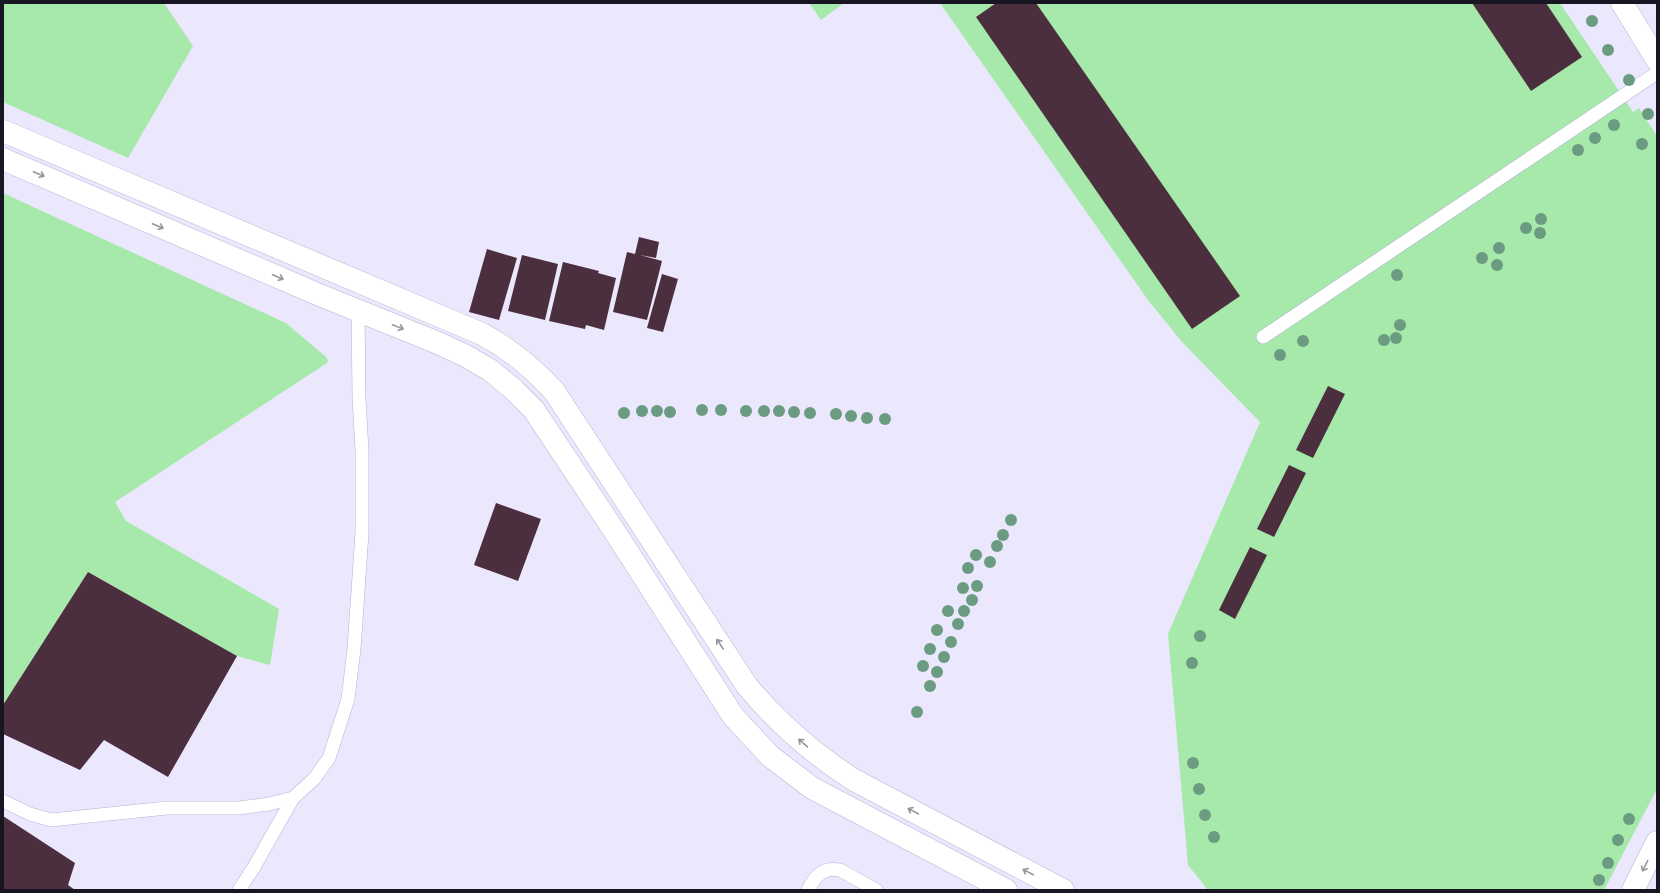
<svg xmlns="http://www.w3.org/2000/svg" width="1660" height="893" viewBox="0 0 1660 893" font-family="Mulish,sans-serif">
	<rect width="100%" height="100%" fill="#ebe8fd"/>
	<g fill="#a6e9ab">
		<path d="M3 3H164L193 46 128 158 3 102Z"/>
		<path d="M809 3H844L821 20Z"/>
		<path d="M940 3H1560L1633 112 1639 108 1657 136V789L1604 890H1208L1188 865 1168 634 1260 422 1182 342 1148 300Z"/>
		<path d="M3 193 286 323 326 357 328 361 327 363 115 502 126 521 279 609 270 665 237 656 88 572 3 705Z"/>
	</g>
	<g fill="#4b2f3e">
		<path d="M996 3H1036L1240 296 1192 329 976 17Z"/>
		<path d="M1472 3H1546L1582 57 1531 91Z"/>
		<path d="M639 237 659 242 656 258 640 255 662 261 647 320 613 312 627 252 635 254Z"/>
		<path d="M487 249 517 258 499 320 469 312Z"/>
		<path d="M522 255 558 264 545 320 508 311Z"/>
		<path d="M563 262 599 271 598 273 616 278 604 330 586 325 585 329 549 321Z"/>
		<path d="M662 274 678 279 663 332 647 328Z"/>
		<path d="M1328 386 1345 394 1313 458 1296 450Z"/>
		<path d="M1289 465 1306 473 1274 537 1257 529Z"/>
		<path d="M496 503 541 519 518 581 474 565Z"/>
		<path d="M1250 547 1267 555 1235 619 1219 610Z"/>
		<path d="M88 572 237 656 168 777 104 740 80 770 3 734V705Z"/>
		<path d="M3 816 75 863 68 885 75 890H3Z"/>
	</g>
	<g fill="none" stroke-linecap="round" stroke-linejoin="round">
		<g stroke="#b7b2d3" stroke-width="14">
			<g id="service">
				<path d="M1263 337 1657 73"/>
				<path d="M3 801 30 814 51 820 167 808H239L269 804 293 798 314 779 329 758 348 699 354 649 362 533V451L359 398 358 311"/>
				<path d="M239 890 254 867 293 798"/>
				<path d="M808 890C815 876 823 867 840 870L876 890"/>
			</g>
		</g>
		<g stroke="#b7b2d3" stroke-width="23">
			<g id="minor">
				<path d="M3 131 482 334C510 349 532 367 554 391L747 686C778 723 813 754 854 780L1063 890"/>
				<path d="M3 159 322 296 438 343 464 355 490 370 513 389 534 410 613 529 733 716 770 756 812 788 1006 890"/>
			</g>
		</g>
		<g stroke="#b7b2d3" stroke-width="23">
			<g id="tertiary">
				<path d="M1622 3 1657 60"/>
				<path d="M1633 890 1657 842"/>
			</g>
		</g>
		<use href="#service" stroke="#fff" stroke-width="13"/>
		<use href="#minor" stroke="#fff" stroke-width="22"/>
		<use href="#tertiary" stroke="#fff" stroke-width="22"/>
	</g>
	<g fill="#6b9b81">
		<circle cx="1592" cy="21" r="6"/>
		<circle cx="1608" cy="50" r="6"/>
		<circle cx="1629" cy="80" r="6"/>
		<circle cx="1648" cy="114" r="6"/>
		<circle cx="1614" cy="125" r="6"/>
		<circle cx="1595" cy="138" r="6"/>
		<circle cx="1642" cy="144" r="6"/>
		<circle cx="1578" cy="150" r="6"/>
		<circle cx="1541" cy="219" r="6"/>
		<circle cx="1526" cy="228" r="6"/>
		<circle cx="1540" cy="233" r="6"/>
		<circle cx="1499" cy="248" r="6"/>
		<circle cx="1482" cy="258" r="6"/>
		<circle cx="1497" cy="265" r="6"/>
		<circle cx="1397" cy="275" r="6"/>
		<circle cx="1400" cy="325" r="6"/>
		<circle cx="1396" cy="338" r="6"/>
		<circle cx="1384" cy="340" r="6"/>
		<circle cx="1303" cy="341" r="6"/>
		<circle cx="1280" cy="355" r="6"/>
		<circle cx="702" cy="410" r="6"/>
		<circle cx="721" cy="410" r="6"/>
		<circle cx="642" cy="411" r="6"/>
		<circle cx="657" cy="411" r="6"/>
		<circle cx="746" cy="411" r="6"/>
		<circle cx="764" cy="411" r="6"/>
		<circle cx="779" cy="411" r="6"/>
		<circle cx="670" cy="412" r="6"/>
		<circle cx="794" cy="412" r="6"/>
		<circle cx="624" cy="413" r="6"/>
		<circle cx="810" cy="413" r="6"/>
		<circle cx="836" cy="414" r="6"/>
		<circle cx="851" cy="416" r="6"/>
		<circle cx="867" cy="418" r="6"/>
		<circle cx="885" cy="419" r="6"/>
		<circle cx="1011" cy="520" r="6"/>
		<circle cx="1003" cy="535" r="6"/>
		<circle cx="997" cy="546" r="6"/>
		<circle cx="976" cy="555" r="6"/>
		<circle cx="990" cy="562" r="6"/>
		<circle cx="968" cy="568" r="6"/>
		<circle cx="977" cy="586" r="6"/>
		<circle cx="963" cy="588" r="6"/>
		<circle cx="972" cy="600" r="6"/>
		<circle cx="948" cy="611" r="6"/>
		<circle cx="964" cy="611" r="6"/>
		<circle cx="958" cy="624" r="6"/>
		<circle cx="937" cy="630" r="6"/>
		<circle cx="1200" cy="636" r="6"/>
		<circle cx="951" cy="642" r="6"/>
		<circle cx="930" cy="649" r="6"/>
		<circle cx="944" cy="657" r="6"/>
		<circle cx="1192" cy="663" r="6"/>
		<circle cx="923" cy="666" r="6"/>
		<circle cx="937" cy="672" r="6"/>
		<circle cx="930" cy="686" r="6"/>
		<circle cx="917" cy="712" r="6"/>
		<circle cx="1193" cy="763" r="6"/>
		<circle cx="1199" cy="789" r="6"/>
		<circle cx="1205" cy="815" r="6"/>
		<circle cx="1629" cy="819" r="6"/>
		<circle cx="1214" cy="837" r="6"/>
		<circle cx="1618" cy="840" r="6"/>
		<circle cx="1608" cy="863" r="6"/>
		<circle cx="1599" cy="880" r="6"/>
	</g>
	<defs><path id="oneway-shaft" d="M-6 0H5M1.5-3L5.5 0L1.5 3" fill="none" stroke-width="1.6" stroke-linecap="round" stroke-linejoin="round"/></defs>
	<g stroke="#97969c">
		<use href="#oneway-shaft" transform="translate(39 174) rotate(23)"/>
		<use href="#oneway-shaft" transform="translate(158 226) rotate(23)"/>
		<use href="#oneway-shaft" transform="translate(278 277) rotate(23)"/>
		<use href="#oneway-shaft" transform="translate(398 327) rotate(22)"/>
		<use href="#oneway-shaft" transform="translate(720 644) rotate(-123)"/>
		<use href="#oneway-shaft" transform="translate(803 743) rotate(-139)"/>
		<use href="#oneway-shaft" transform="translate(913 811) rotate(-152)"/>
		<use href="#oneway-shaft" transform="translate(1645 866) rotate(117)"/>
		<use href="#oneway-shaft" transform="translate(1028 872) rotate(-152)"/>
	</g>
	<rect width="1660" height="893" fill="none" stroke="#181622" stroke-width="8"/>
</svg>
